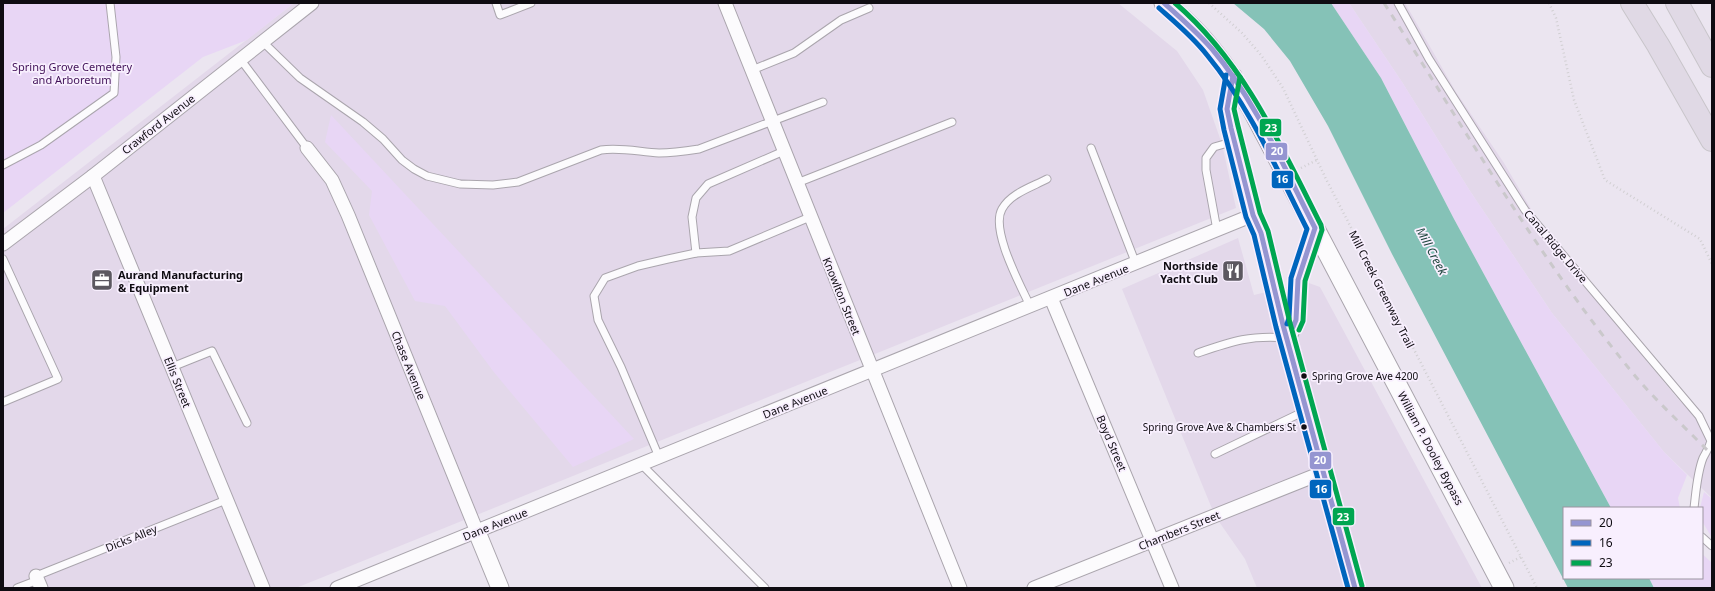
<svg xmlns="http://www.w3.org/2000/svg" width="1715" height="591" viewBox="0 0 1715 591" font-family="'Noto Sans',sans-serif">
	<rect width="100%" height="100%" fill="#ebe5f0"/>
	<g fill="#e3d8ea">
		<path d="M294 3H1118L1177 51 1203 90 1222 144 1236 208 296 588H3V229Z"/>
		<path d="M1349 3H1405L1456 92 1504 163 1555 250 1678 399 1712 431V498L1664 452 1552 313 1470 191 1402 82Z"/>
		<path d="M1238 238 1254 295 1306 282 1320 287 1482 588H1257L1245 559 1215 516 1122 289Z"/>
	</g>
	<g fill="#e8d6f5">
		<path d="M3 3H294L247 40 203 57 3 213Z"/>
		<path d="M1331 3H1349L1402 82 1470 191 1552 313 1664 452 1687 475 1678 498 1680 508H1611L1454 219 1381 78Z"/>
		<path d="M331 115 634 439 573 467 493 371 445 306 415 301 369 215 372 191 325 142Z"/>
		<path d="M1704 492 1712 499V538L1702 521V508H1700Z"/>
		<path d="M1702 554 1712 563V588H1654L1649 578H1702Z"/>
	</g>
	<path fill="#85c2b7" d="M1233 3H1331L1381 78 1454 219 1611 508H1564V578H1649L1654 588H1568L1392 254 1328 126 1290 61 1264 29Z"/>
	<g fill="none" stroke-linecap="round" stroke-linejoin="round">
		<g stroke="#aaa5ad" stroke-width="9">
			<g id="service">
				<path d="M496 3 500 15 531 3"/>
				<path d="M1398 3 1429 59 1525 210 1699 416 1711 441C1709 448 1706 452 1703 458 1697 473 1696 492 1694 508"/>
				<path d="M263 42 300 78 363 122 383 139 402 160 414 169 427 176 460 184 493 185 518 182 601 150C620 147 640 152 659 153 673 153 686 151 699 149L823 102"/>
				<path d="M241 60 307 148"/>
				<path d="M752 70 794 53 841 20 869 8"/>
				<path d="M1091 148 1136 264"/>
				<path d="M3 165 41 145 114 93 116 57 110 3"/>
				<path d="M797 183 952 122"/>
				<path d="M1217 230 1206 170V158L1214 147 1235 141"/>
				<path d="M696 253 692 217 696 198 708 184 784 151"/>
				<path d="M3 259 58 379 3 402"/>
				<path d="M1030 306C1021 286 990 230 1002 209 1011 193 1032 187 1047 179"/>
				<path d="M1198 353C1233 341 1250 335 1287 338"/>
				<path d="M172 367 212 351 247 423"/>
				<path d="M1215 454 1307 410"/>
				<path d="M659 457 621 367 598 320 594 296 605 278 638 266 668 259 696 253 729 251 810 217"/>
				<path d="M642 465 765 588"/>
				<path d="M1702 537 1712 546"/>
				<path d="M36 576 226 500"/>
				<path d="M17 588 38 580"/>
			</g>
		</g>
		<g stroke="#aaa5ad" stroke-width="15">
			<g id="minor">
				<path d="M725 3 960 588"/>
				<path d="M307 148 332 180 348 215 477 532"/>
				<path d="M93 176 263 588"/>
				<path d="M3 244 93 176 312 3"/>
				<path d="M1051 298 1172 588"/>
				<path d="M36 576 41 588"/>
				<path d="M337 588 1253 215"/>
				<path d="M1034 588 1324 472"/>
			</g>
		</g>
		<g stroke="#aaa5ad" stroke-width="19">
			<g id="tertiary">
				<path d="M1233 76 1227 109 1231 128 1253 215 1261 233 1283 325 1355 588"/>
				<path d="M1287 338 1296 320 1298 280 1315 228"/>
				<path d="M477 532 500 588"/>
			</g>
		</g>
		<g stroke="#aaa5ad" stroke-width="21">
			<path id="secondary" d="M1164 3C1202 32 1228 68 1252 109L1504 588"/>
		</g>
		<g stroke="#c8c5ca" stroke-width="24">
			<g id="motorway">
				<path d="M1632 3 1658 45 1712 140"/>
				<path d="M1677 3 1712 66"/>
			</g>
		</g>
		<g stroke="#d1cfd2" stroke-width="2.5" stroke-dasharray="1 3" stroke-linecap="butt">
			<path d="M1209 3 1242 33 1261 55 1283 88 1326 179 1537 588"/>
			<path d="M1549 3 1556 18 1574 100 1605 180 1700 239 1712 264"/>
			<path d="M1301 168 1317 160"/>
			<path d="M1509 563 1521 557"/>
		</g>
		<use href="#service" stroke="#fcfbfd" stroke-width="7"/>
		<use href="#minor" stroke="#fcfbfd" stroke-width="13"/>
		<use href="#tertiary" stroke="#fcfbfd" stroke-width="17"/>
		<use href="#secondary" stroke="#fcfbfd" stroke-width="19"/>
		<use href="#motorway" stroke="#e0d9e5" stroke-width="22"/>
		<path stroke="#cac8cb" stroke-width="3" stroke-dasharray="7 7" stroke-linecap="butt" d="M1384 3C1465 129 1540 261 1636 377 1659 404 1687 429 1712 455"/>
		<g stroke="#f8effe" stroke-width="8">
			<g id="bus-1">
				<path d="M1164 3C1181 18 1197 32 1212 49 1256 101 1284 168 1315 228L1298 280 1296 320 1293 327"/>
				<path d="M1233 76 1227 109 1231 128 1253 215 1261 233 1283 325 1355 588"/>
			</g>
		</g>
		<g stroke="#f8effe" stroke-width="8">
			<g id="bus-2">
				<path d="M1159 8C1176 23 1193 37 1207 55 1250 107 1277 170 1307 229L1291 278 1289 318 1287 324"/>
				<path d="M1226 75 1220 109 1224 130 1246 217 1254 235 1276 327 1348 588"/>
			</g>
		</g>
		<g stroke="#f8effe" stroke-width="8">
			<g id="bus-3">
				<path d="M1175 3C1244 62 1281 146 1321 225L1322 230 1305 281 1303 321 1299 330"/>
				<path d="M1240 77 1234 109 1238 126 1260 213 1268 231 1290 323 1362 586"/>
			</g>
		</g>
		<use href="#bus-1" stroke="#9595d1" stroke-width="5"/>
		<use href="#bus-2" stroke="#0065bd" stroke-width="5"/>
		<use href="#bus-3" stroke="#00a651" stroke-width="5"/>
	</g>
	<defs>
		<g id="restaurant-square" transform="scale(1.15)"><rect x="-9" y="-9" width="18" height="18" rx="4" fill="#5c5860" stroke="#f8effe"/><path d="M-5-6h1v4h1v-4h1v4h1v-4h1v5L-1.5 .5V6h-2V.5L-5-1ZM5-6V6H3V1.5H1.5Q1.5-4 5-6Z" fill="#fff"/></g>
		<g id="office-square" transform="scale(1.15)"><rect x="-9" y="-9" width="18" height="18" rx="4" fill="#5c5860" stroke="#f8effe"/><path d="M-6-3h4V-5.5h4V-3h4V5H-6ZM-1-4.5V-3h2v-1.5ZM-6 0V1H6V0Z" fill="#fff"/></g>
	</defs>
	<g fill-rule="evenodd">
		<use href="#restaurant-square" x="1233" y="271"/>
		<use href="#office-square" x="102" y="280"/>
	</g>
	<g fill="#0f0c12" stroke="#f8effe" stroke-width="1.5">
		<circle cx="1304" cy="376" r="3.5"/>
		<circle cx="1304" cy="427" r="3.5"/>
	</g>
	<g text-anchor="middle" dominant-baseline="central" stroke-width="3.5" stroke-linejoin="round" paint-order="stroke">
		<g font-size="10" fill="#0f0c12" stroke="#f8effe" text-anchor="start">
			<text x="1312" y="376">Spring Grove Ave 4200</text>
			<text x="1296" y="427" text-anchor="end">Spring Grove Ave &amp; Chambers St</text>
		</g>
		<g font-size="11" fill="#411158" stroke="#f8effe">
			<text x="72" y="66">Spring Grove Cemetery<tspan x="72" dy="13">and Arboretum</tspan></text>
		</g>
		<g font-size="11" fill="#0f0c12" stroke="#f8effe">
			<text transform="translate(158 124) rotate(-38)">Crawford Avenue</text>
			<text transform="translate(1556 246) rotate(50)">Canal Ridge Drive</text>
			<text transform="translate(1096 280) rotate(-22)">Dane Avenue</text>
			<text transform="translate(1382 289) rotate(63)">Mill Creek Greenway Trail</text>
			<text transform="translate(842 296) rotate(68)">Knowlton Street</text>
			<text transform="translate(409 365) rotate(68)">Chase Avenue</text>
			<text transform="translate(178 382) rotate(68)">Ellis Street</text>
			<text transform="translate(795 402) rotate(-22)">Dane Avenue</text>
			<text transform="translate(1112 443) rotate(67)">Boyd Street</text>
			<text transform="translate(1431 448) rotate(62)">William P. Dooley Bypass</text>
			<text transform="translate(495 524) rotate(-22)">Dane Avenue</text>
			<text transform="translate(1179 530) rotate(-22)">Chambers Street</text>
			<text transform="translate(131 538) rotate(-22)">Dicks Alley</text>
		</g>
		<g font-size="11" font-weight="bold" fill="#0f0c12" stroke="#f8effe" text-anchor="end">
			<text x="1218" y="265">Northside<tspan x="1218" dy="13">Yacht Club</tspan></text>
			<text x="118" y="274" text-anchor="start">Aurand Manufacturing<tspan x="118" dy="13">&amp; Equipment</tspan></text>
		</g>
		<g font-size="12" font-style="italic" fill="#1e463d" stroke="#f8effe">
			<text transform="translate(1432 251) rotate(62)">Mill Creek</text>
		</g>
	</g>
	<g stroke="#f8effe" stroke-width="1.5">
		<rect x="1259" y="118" width="23" height="19" rx="4" fill="#00a651"/>
		<rect x="1265" y="142" width="23" height="19" rx="4" fill="#9595d1"/>
		<rect x="1271" y="170" width="23" height="19" rx="4" fill="#0065bd"/>
		<rect x="1309" y="451" width="23" height="19" rx="4" fill="#9595d1"/>
		<rect x="1309" y="479" width="23" height="20" rx="4" fill="#0065bd"/>
		<rect x="1332" y="507" width="23" height="19" rx="4" fill="#00a651"/>
	</g>
	<g font-size="11" text-anchor="middle" font-weight="bold" fill="#fff">
		<text x="1271" y="132">23</text>
		<text x="1277" y="155">20</text>
		<text x="1282" y="183">16</text>
		<text x="1320" y="464">20</text>
		<text x="1321" y="493">16</text>
		<text x="1343" y="521">23</text>
	</g>
	<rect width="1715" height="591" fill="none" stroke="#0f0c12" stroke-width="8"/>
	<rect x="1563" y="507" width="140" height="72" fill="#f8effe" stroke="#9b94a0"/>
	<rect x="1571" y="520" width="20" height="6" fill="#9595d1" stroke="#9b94a0"/>
	<text x="1599" y="527" font-size="12" fill="#0f0c12">20</text>
	<rect x="1571" y="540" width="20" height="6" fill="#0065bd" stroke="#9b94a0"/>
	<text x="1599" y="547" font-size="12" fill="#0f0c12">16</text>
	<rect x="1571" y="560" width="20" height="6" fill="#00a651" stroke="#9b94a0"/>
	<text x="1599" y="567" font-size="12" fill="#0f0c12">23</text>
</svg>
